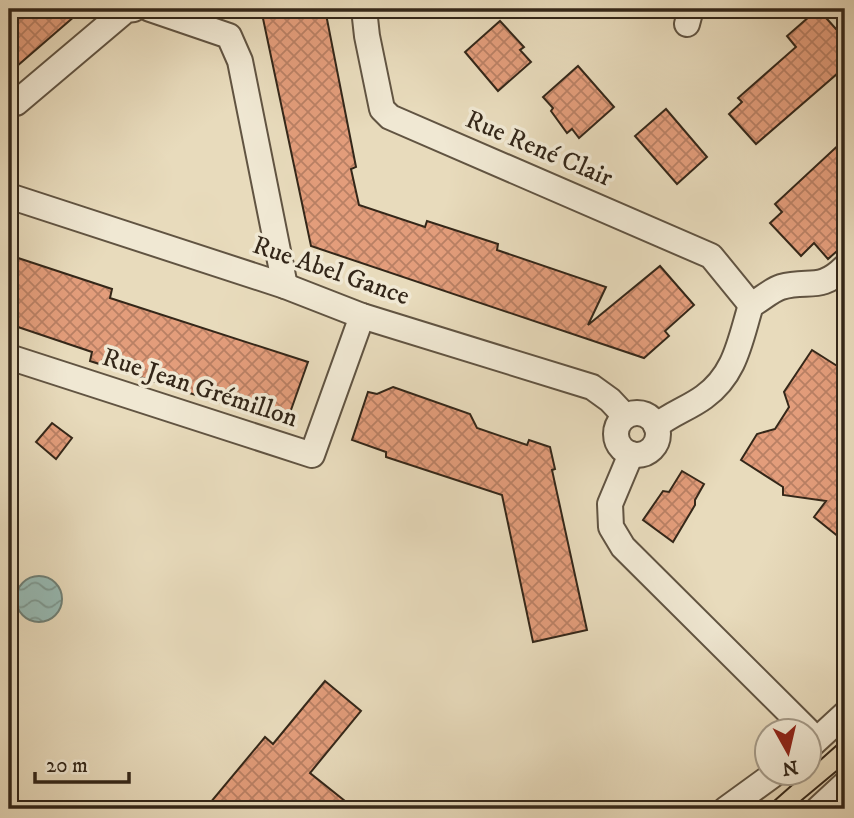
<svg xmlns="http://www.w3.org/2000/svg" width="854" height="818" viewBox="0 0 854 818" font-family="'IM FELL DW Pica',serif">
	<defs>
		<pattern id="water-waves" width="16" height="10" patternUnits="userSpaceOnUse" patternTransform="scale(1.75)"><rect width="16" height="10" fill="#97bbb5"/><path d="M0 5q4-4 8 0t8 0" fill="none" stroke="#7c9892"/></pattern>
		<pattern id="building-cross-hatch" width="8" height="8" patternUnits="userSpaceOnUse" patternTransform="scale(1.75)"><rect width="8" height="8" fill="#e39d7b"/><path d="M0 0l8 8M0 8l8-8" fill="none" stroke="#b98064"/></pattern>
	</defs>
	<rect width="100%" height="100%" fill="#e8dbbc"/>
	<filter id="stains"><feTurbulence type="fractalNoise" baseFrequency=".00286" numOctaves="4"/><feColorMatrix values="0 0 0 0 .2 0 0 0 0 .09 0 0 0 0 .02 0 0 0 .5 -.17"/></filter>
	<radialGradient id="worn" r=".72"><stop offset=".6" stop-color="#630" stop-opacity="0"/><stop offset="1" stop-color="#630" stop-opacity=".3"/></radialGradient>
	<circle fill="url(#water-waves)" stroke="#6f8077" stroke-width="2" cx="39" cy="599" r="23"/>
	<g fill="url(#building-cross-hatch)" stroke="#342719" stroke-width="2">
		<path d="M9 9H83L9 73Z"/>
		<path d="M261 9H325L356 167 351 169 359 205 425 227 427 221 498 244 497 250 606 287 588 325 660 266 694 305 665 331 669 336 644 358 311 246Z"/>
		<path d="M818 9 845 39V67L756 144 729 114 742 102 738 98 796 47 787 36Z"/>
		<path d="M500 21 524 47 520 50 531 62 498 91 465 52Z"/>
		<path d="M578 66 614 107 579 138 572 129 567 133 551 111 553 108 543 97Z"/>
		<path d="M666 109 707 157 677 184 635 136Z"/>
		<path d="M845 139V244L828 259 814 243 801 256 770 223 782 212 775 204Z"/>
		<path d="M9 255 112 289 110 298 308 362 286 424 90 361 92 352 9 324Z"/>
		<path d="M812 350 845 371V542L814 517 826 501 783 495V487L741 460 757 434 775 429 789 407 784 392Z"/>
		<path d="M393 387 470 414 477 428 527 445 529 440 550 447 555 469 552 470 587 630 533 642 502 495 386 457V452L352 440 368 392 377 394Z"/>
		<path d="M52 423 72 438 56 459 36 442Z"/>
		<path d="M682 471 704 484 695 500V505L673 542 643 520 663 491 669 492Z"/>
		<path d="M325 681 361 711 310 773 355 809H205L265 737 273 744Z"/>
	</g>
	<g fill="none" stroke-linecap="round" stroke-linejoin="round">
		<g stroke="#615442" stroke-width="28">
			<g id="street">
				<path d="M150 9 229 36 240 61 285 286"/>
				<path d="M364 9 367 36 382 109 390 117 711 256 751 305"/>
				<path d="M687 24 691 9"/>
				<path d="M9 103H16L126 10 134 9"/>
				<path d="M9 196 285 286 362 316 592 387 610 400 625 416"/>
				<path d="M9 357 312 455 362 316"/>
				<circle cx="637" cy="434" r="21"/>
				<path d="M656 426C671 414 689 408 704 397 736 374 740 340 751 305 761 300 771 290 781 287 809 279 820 292 845 267"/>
				<path d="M631 454 610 504 611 527 623 547 807 730"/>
				<path d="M808 748 845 714"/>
				<path d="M726 809 777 772"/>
				<path d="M818 809 845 784"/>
			</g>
		</g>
		<use href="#street" stroke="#f0e8d3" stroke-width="24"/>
		<g stroke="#342719" stroke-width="2">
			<path d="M808 771 845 738"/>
			<path d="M765 809 807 772"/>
			<path d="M791 809 845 764"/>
		</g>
	</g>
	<g text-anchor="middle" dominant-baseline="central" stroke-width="7" stroke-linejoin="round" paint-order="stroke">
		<g font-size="26" fill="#342719" stroke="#f0e8d3">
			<text transform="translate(539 149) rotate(23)">Rue René Clair</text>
			<text transform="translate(331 271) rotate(19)">Rue Abel Gance</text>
			<text transform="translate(200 388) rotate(18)">Rue Jean Grémillon</text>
		</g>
	</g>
	<rect width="854" height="818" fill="none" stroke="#e8dbbc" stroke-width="35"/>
	<rect x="10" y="10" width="833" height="797" fill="none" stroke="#342719" stroke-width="3.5"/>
	<rect x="18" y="18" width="819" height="783" fill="none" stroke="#342719" stroke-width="2"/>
	<g transform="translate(788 752) rotate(172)"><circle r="33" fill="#f0e8d3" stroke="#a59b89" stroke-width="2"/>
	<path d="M0-5L12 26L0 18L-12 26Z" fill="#8f2418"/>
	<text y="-10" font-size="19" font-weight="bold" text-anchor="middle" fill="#342719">N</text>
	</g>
	<path d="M35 772v10h94v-10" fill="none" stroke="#342719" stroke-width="3.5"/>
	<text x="46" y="772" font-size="21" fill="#342719" stroke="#f0e8d3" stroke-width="5" paint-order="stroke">20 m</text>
	<rect width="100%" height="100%" filter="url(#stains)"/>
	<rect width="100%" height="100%" fill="url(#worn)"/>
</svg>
